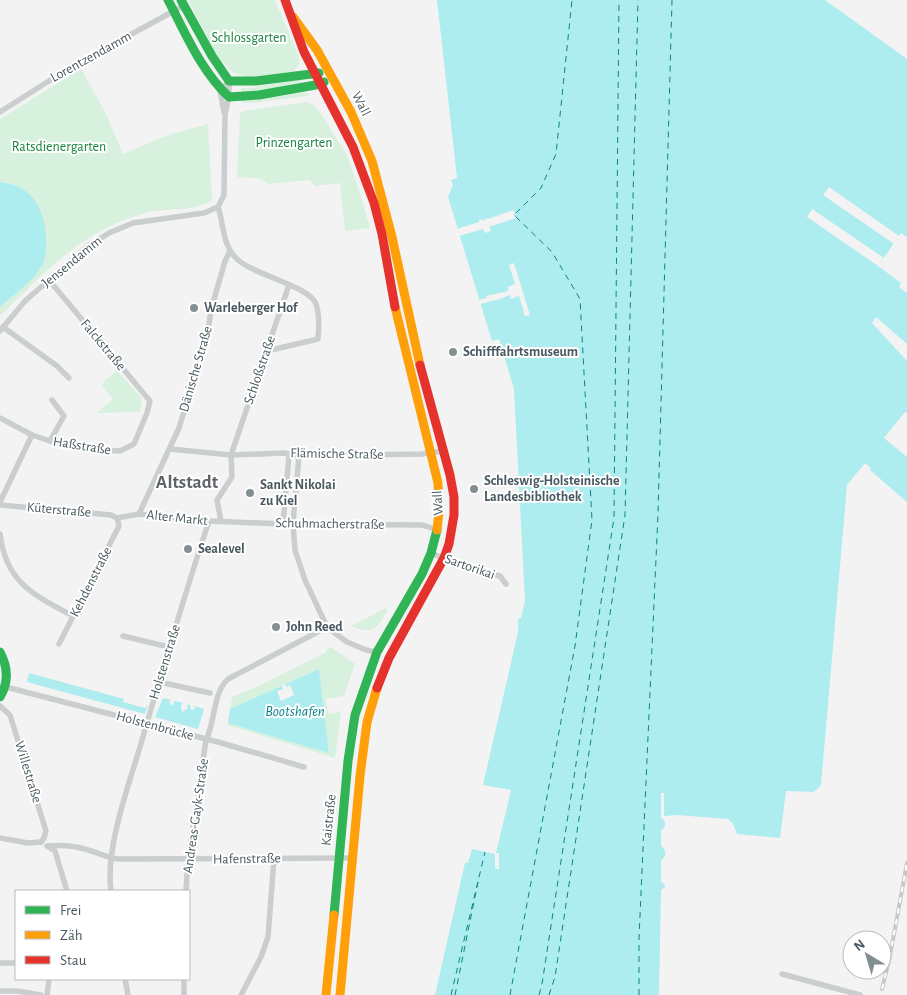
<svg xmlns="http://www.w3.org/2000/svg" width="907" height="995" viewBox="0 0 907 995" font-family="'Alegreya Sans',sans-serif">
	<rect width="100%" height="100%" fill="#f3f3f3"/>
	<g fill="#d8f1de">
		<path d="M188 0H275L299 57V65L294 71 256 77H246L232 72 218 57Z"/>
		<path d="M81 69 105 112 123 154 171 134 208 124 212 200C194 212 169 208 149 212 142 214 136 216 130 218 78 235 38 279 0 316V307L41 268 28 193 10 183 0 182V119Z"/>
		<path d="M300 77 303 82 251 93 241 92V88C262 89 280 80 300 77Z"/>
		<path d="M300 93H309L308 96 253 103H242V100H257Z"/>
		<path d="M307 102 314 105 318 109 347 155 360 193 370 228 345 231 340 183 315 186 309 180 268 184 258 178 237 177 240 114 243 111Z"/>
		<path d="M117 371 140 396 142 401 140 412 97 413 113 399 102 385 104 383 103 382Z"/>
		<path d="M386 608 387 611C376 630 374 635 351 626Z"/>
		<path d="M331 647 355 664 344 696 326 699 328 714 341 712 335 758 227 725 228 723 329 752 319 669 230 709 232 697 254 688 327 652 326 650Z"/>
	</g>
	<g fill="#adecef">
		<path d="M437 0H825L907 59V237L901 233 878 266 901 283 899 287 907 293V344L876 317 872 323 907 361V413L905 412 884 438 907 457V502L870 470 871 468 865 463 847 485 821 785 814 792 786 791 780 838 737 834 733 824 728 819 677 815 664 816V793H661V817L665 822V826L661 831V845L665 851V856L661 861V882L665 885V887L661 890 659 995H435L465 863H468L472 849 495 854V869H499V853H496L511 790 483 785 518 632V619L521 618 525 601 514 389 499 339 492 341 448 197 453 185 451 180 457 178Z"/>
		<path d="M0 182C32 185 44 208 46 237 46 248 47 258 41 267 34 280 11 297 0 307Z"/>
		<path d="M319 669 329 753 228 723 230 709Z"/>
		<path d="M29 673 124 699 123 702 145 708 148 705 145 714 27 682Z"/>
		<path d="M163 698 171 700 169 702 172 706 175 701 183 703 181 706 182 712 188 708 187 704 190 705 191 710 195 709 194 706 204 709 198 729 155 717Z"/>
	</g>
	<g fill="#f3f3f3">
		<path d="M829 187 899 236 894 244 823 195Z"/>
		<path d="M812 209 884 258 878 266 807 217Z"/>
		<path d="M513 210 515 213 513 214 516 218 489 227 491 231 485 233 483 229 459 236 457 229 479 222V220L482 219 483 221 487 218 488 219Z"/>
		<path d="M514 263 530 315 525 316 519 296 511 299 510 295 500 299 480 304 479 300 487 298 486 296 508 291V287L515 284 509 265Z"/>
		<path d="M285 684 286 687 290 685 294 695 281 701 277 691 283 689 282 686Z"/>
	</g>
	<g fill="none" stroke-linecap="round" stroke-linejoin="round">
		<g stroke="#0d8388" stroke-width="1" stroke-dasharray="6 5" stroke-linecap="butt">
			<path d="M451 995 485 852"/>
			<path d="M455 995 478 882"/>
			<path d="M510 995 575 646 592 520 580 299 552 252 514 215 541 188 556 154 572 0"/>
			<path d="M539 995 542 984 614 518 619 0"/>
			<path d="M549 995 555 977 625 515 638 0"/>
			<path d="M639 995V938L658 514 672 0"/>
		</g>
		<g stroke="#cacece" stroke-width="5.5">
			<path d="M0 112 71 67 183 6"/>
			<path d="M224 112 220 91 229 81"/>
			<path d="M218 207C224 224 222 244 236 258 250 274 310 286 316 304 319 313 319 329 318 339L267 351"/>
			<path d="M289 285 231 455 284 453 299 456 422 454 443 451"/>
			<path d="M3 327 57 366 69 378"/>
			<path d="M0 331 25 301 88 246 109 233 133 223 204 213 218 207 224 195 225 114 229 97V81"/>
			<path d="M0 418 32 435 50 441 84 449 120 451 134 444 147 413 150 401 49 280"/>
			<path d="M50 441 64 416 52 400"/>
			<path d="M170 449 231 455 232 477 217 500 221 521"/>
			<path d="M299 456 293 523 295 550 305 580 327 627 347 642 366 650 377 652"/>
			<path d="M0 502 32 435"/>
			<path d="M0 505 111 515 117 518"/>
			<path d="M139 514 179 428 208 331 211 310 225 261 230 251"/>
			<path d="M117 518 139 514 209 521 283 524 422 525 438 530"/>
			<path d="M283 524 289 455"/>
			<path d="M0 534C6 583 34 595 73 616"/>
			<path d="M431 553 467 568 500 576 506 584"/>
			<path d="M123 636 169 647"/>
			<path d="M59 644 119 526 117 518"/>
			<path d="M159 682 210 693"/>
			<path d="M6 687 218 742 304 767"/>
			<path d="M0 706 10 715 46 831 44 838 41 842"/>
			<path d="M0 838 28 843 41 842"/>
			<path d="M47 846 55 851 67 891"/>
			<path d="M48 846C60 845 76 846 88 850 99 853 108 858 119 859L353 858"/>
			<path d="M111 891C105 850 128 787 140 747 162 671 184 596 209 521"/>
			<path d="M186 891 188 860 206 740C215 723 213 692 228 679L327 627"/>
			<path d="M0 963H16"/>
			<path d="M782 974 860 995"/>
			<path d="M125 979 128 995"/>
			<path d="M184 979V995"/>
			<path d="M0 991H17L41 995"/>
			<path d="M47 995 49 979"/>
			<path d="M241 995 261 957 268 937 274 859"/>
		</g>
		<g stroke="#30b455" stroke-width="9">
			<path d="M168 0C186 34 201 71 229 97L259 95 321 84 324 82"/>
			<path d="M181 0 212 56 229 81H256L319 73"/>
			<path d="M0 652C8 667 9 682 0 697"/>
			<path d="M334 915 348 761 355 715 377 652 422 574 431 553 437 530"/>
		</g>
		<g stroke="#ff9f0a" stroke-width="9">
			<path d="M293 17 317 50 351 112 372 161 392 237 420 365"/>
			<path d="M395 307 438 483 439 511 437 530"/>
			<path d="M326 995 334 915"/>
			<path d="M340 995 360 776 367 722 377 688"/>
		</g>
		<g stroke="#e5322d" stroke-width="9">
			<path d="M285 0 304 52 353 147 374 203 382 234 395 307"/>
			<path d="M377 688 389 658 444 558 449 544 454 515V497L450 475 420 365"/>
		</g>
		<g stroke="#c6c8c9" stroke-width="4">
			<path id="rail" d="M882 989 890 956 907 863"/>
		</g>
		<use href="#rail" stroke="#fff" stroke-width="2" stroke-dasharray="5.5" stroke-linecap="butt"/>
	</g>
	<g fill="#848f93" stroke="#fff" stroke-width="2">
		<circle cx="194" cy="308" r="5"/>
		<circle cx="453" cy="352" r="5"/>
		<circle cx="474" cy="489" r="5"/>
		<circle cx="250" cy="493" r="5"/>
		<circle cx="188" cy="549" r="5"/>
		<circle cx="276" cy="627" r="5"/>
	</g>
	<g text-anchor="middle" dominant-baseline="central" stroke-width="4" stroke-linejoin="round" paint-order="stroke">
		<g font-size="14" fill="#17833c" stroke="#fff">
			<text x="249" y="38">Schlossgarten</text>
			<text x="294" y="143">Prinzengarten</text>
			<text x="59" y="147">Ratsdienergarten</text>
		</g>
		<g font-size="14" fill="#495960" stroke="#fff">
			<text transform="translate(91 57) rotate(-29)">Lorentzendamm</text>
			<text transform="translate(361 104) rotate(63)">Wall</text>
			<text transform="translate(72 262) rotate(-39)">Jensendamm</text>
			<text transform="translate(103 345) rotate(50)">Falckstraße</text>
			<text transform="translate(196 369) rotate(-74)">Dänische Straße</text>
			<text transform="translate(260 370) rotate(-71)">Schloßstraße</text>
			<text transform="translate(82 446) rotate(9)">Haßstraße</text>
			<text transform="translate(337 454) rotate(1)">Flämische Straße</text>
			<text transform="translate(438 503) rotate(-93)">Wall</text>
			<text transform="translate(59 510) rotate(5)">Küterstraße</text>
			<text transform="translate(177 518) rotate(6)">Alter Markt</text>
			<text transform="translate(330 524) rotate(1)">Schuhmacherstraße</text>
			<text transform="translate(470 567) rotate(19)">Sartorikai</text>
			<text transform="translate(91 582) rotate(-63)">Kehdenstraße</text>
			<text transform="translate(165 662) rotate(-73)">Holstenstraße</text>
			<text transform="translate(155 726) rotate(15)">Holstenbrücke</text>
			<text transform="translate(28 772) rotate(73)">Willestraße</text>
			<text transform="translate(196 816) rotate(-82)">Andreas-Gayk-Straße</text>
			<text transform="translate(329 820) rotate(-84)">Kaistraße</text>
			<text transform="translate(247 859) rotate(-1)">Hafenstraße</text>
		</g>
		<g font-size="14" font-weight="bold" fill="#495960" stroke="#fff" text-anchor="start">
			<text x="204" y="308">Warleberger Hof</text>
			<text x="463" y="352">Schifffahrtsmuseum</text>
			<text x="484" y="481">Schleswig-Holsteinische<tspan x="484" dy="16">Landesbibliothek</tspan></text>
			<text x="260" y="485">Sankt Nikolai<tspan x="260" dy="16">zu Kiel</tspan></text>
			<text x="198" y="549">Sealevel</text>
			<text x="286" y="627">John Reed</text>
		</g>
		<g font-size="15" font-style="italic" fill="#0d8388" stroke="#fff">
			<text x="295" y="711">Bootshafen</text>
		</g>
		<g font-size="19" font-weight="bold" fill="#5e6367" stroke="#fff">
			<text x="187" y="482">Altstadt</text>
		</g>
	</g>
	<rect x="15" y="890" width="175" height="90" fill="#ffffff" stroke="#b6bdbf"/>
	<rect x="25" y="906" width="25" height="8" fill="#30b455" stroke="#b6bdbf"/>
	<text x="60" y="915" font-size="15" fill="#495960">Frei</text>
	<rect x="25" y="931" width="25" height="8" fill="#ff9f0a" stroke="#b6bdbf"/>
	<text x="60" y="940" font-size="15" fill="#495960">Zäh</text>
	<rect x="25" y="956" width="25" height="8" fill="#e5322d" stroke="#b6bdbf"/>
	<text x="60" y="965" font-size="15" fill="#495960">Stau</text>
	<g transform="translate(867 955) rotate(322)"><circle r="24" fill="#ffffff" stroke="#b6bdbf"/>
	<path d="M0-4L9 19L0 12L-9 19Z" fill="#848f93"/>
	<text y="-8" font-size="14" font-weight="bold" text-anchor="middle" fill="#495960">N</text>
	</g>
</svg>
